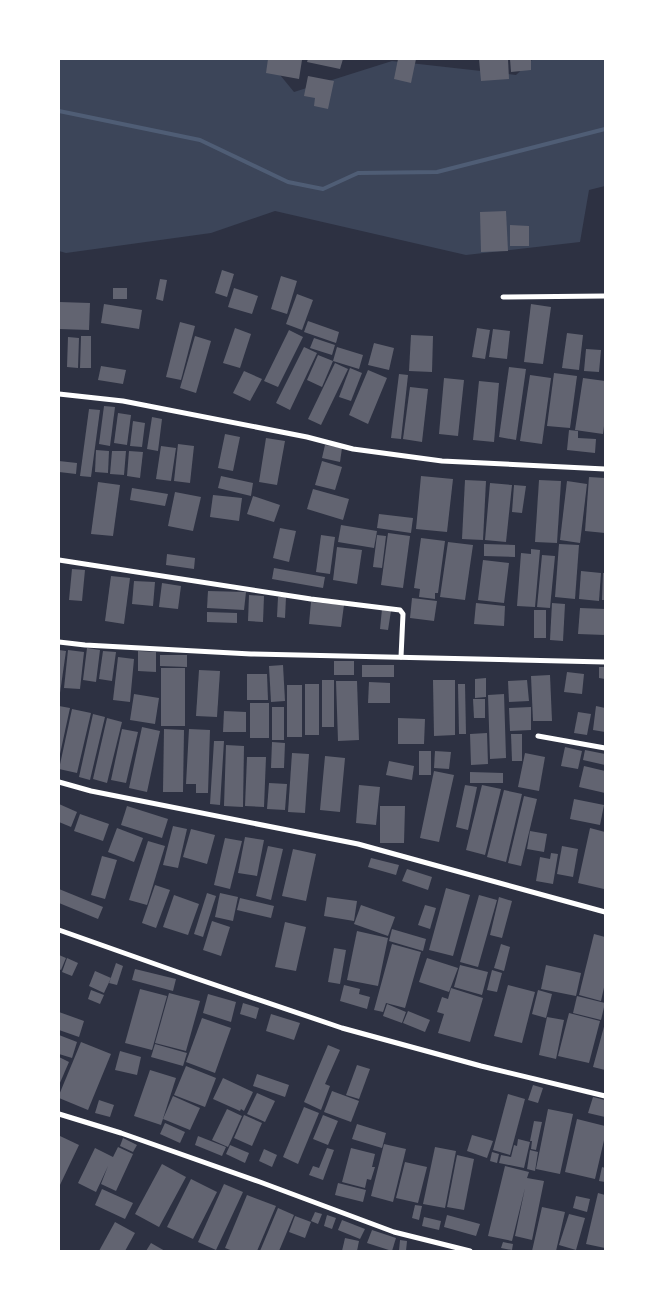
<svg xmlns="http://www.w3.org/2000/svg" width="664" height="1310" viewBox="0 0 664 1310" font-family="'DejaVu Sans',sans-serif">
	<rect width="100%" height="100%" fill="#2d3142"/>
	<path fill="#3c4559" d="M59 59H267L294 92 392 61 516 75 533 59H605V186L589 190 580 242 466 255 275 211 211 233 66 253 59 251Z"/>
	<g fill="none" stroke-linecap="round" stroke-linejoin="round">
		<path stroke="#4f5d75" stroke-width="4" d="M59 111 200 140 288 182 323 189 358 173 437 172 605 129"/>
	</g>
	<g fill="#626471">
		<path d="M268 59H295L302 60 299 79 266 73Z"/>
		<path d="M308 59H343L340 69 307 62Z"/>
		<path d="M398 59H416L411 83 394 79Z"/>
		<path d="M479 59H508L509 79 481 81Z"/>
		<path d="M510 59H531V70L511 72Z"/>
		<path d="M308 76 334 81 328 109 314 106 315 98 304 96Z"/>
		<path d="M506 211 508 251 481 252 480 212Z"/>
		<path d="M510 225 529 226V246H510Z"/>
		<path d="M222 270 234 274 227 297 215 293Z"/>
		<path d="M281 276 297 281 287 314 271 309Z"/>
		<path d="M160 279 167 280 163 301 156 299Z"/>
		<rect x="113" y="288" width="14" height="11"/>
		<path d="M234 288 258 296 252 314 228 307Z"/>
		<path d="M297 294 313 300 302 330 286 324Z"/>
		<path d="M59 302 90 303 89 330 59 329Z"/>
		<path d="M104 304 142 310 139 329 101 323Z"/>
		<path d="M531 304 551 307 543 364 524 362Z"/>
		<path d="M308 321 339 332 336 343 304 332Z"/>
		<path d="M180 322 195 326 181 380 166 377Z"/>
		<path d="M235 328 251 334 240 368 223 363Z"/>
		<path d="M477 328 490 330 485 359 472 357Z"/>
		<path d="M493 329 510 331 507 359 489 357Z"/>
		<path d="M289 330 303 337 278 387 264 381Z"/>
		<path d="M567 333 583 335 579 370 562 368Z"/>
		<path d="M411 335 433 336 432 372 409 371Z"/>
		<path d="M81 336H91V368H80Z"/>
		<path d="M195 336 211 341 196 393 180 388Z"/>
		<path d="M68 337 79 338 78 368 67 367Z"/>
		<path d="M314 338 335 345 332 355 310 348Z"/>
		<path d="M374 343 394 348 389 370 368 365Z"/>
		<path d="M304 347 317 353 290 410 276 403Z"/>
		<path d="M337 347 363 355 359 369 333 361Z"/>
		<path d="M586 349 601 350 599 372 584 371Z"/>
		<path d="M318 355 333 361 322 387 307 380Z"/>
		<path d="M335 363 348 369 321 425 308 419Z"/>
		<path d="M101 366 126 370 123 384 98 380Z"/>
		<path d="M509 367 526 369 516 440 499 437Z"/>
		<path d="M350 368 362 373 351 401 339 397Z"/>
		<path d="M368 370 387 378 368 424 349 415Z"/>
		<path d="M244 371 262 379 250 401 233 393Z"/>
		<path d="M554 373 577 376 570 428 547 426Z"/>
		<path d="M399 374 408 375 401 439 391 438Z"/>
		<path d="M530 375 551 378 542 444 520 441Z"/>
		<path d="M444 378 464 380 458 436 439 434Z"/>
		<path d="M583 378 605 381V418L603 434 575 430Z"/>
		<path d="M479 381 499 383 494 442 473 440Z"/>
		<path d="M410 387 428 389 422 442 403 439Z"/>
		<path d="M104 406 115 407 110 446 99 444Z"/>
		<path d="M89 409 100 410 91 477 80 476Z"/>
		<path d="M118 413 131 415 127 445 114 443Z"/>
		<path d="M152 417 162 419 158 451 147 449Z"/>
		<path d="M133 421 145 423 142 447 130 446Z"/>
		<path d="M569 430 578 431V438L596 439 595 453 567 450Z"/>
		<path d="M225 434 240 437 233 471 218 468Z"/>
		<path d="M266 438 285 441 277 485 259 482Z"/>
		<path d="M178 444 194 446 190 483 174 481Z"/>
		<path d="M325 445 342 448 340 462 322 458Z"/>
		<path d="M161 446 176 448 171 481 156 479Z"/>
		<path d="M96 450 109 451 108 473 95 472Z"/>
		<path d="M112 451H126L124 475 110 474Z"/>
		<path d="M129 451 143 452 140 478 127 476Z"/>
		<path d="M59 461 77 463 76 474 59 472Z"/>
		<path d="M322 461 342 467 335 490 315 485Z"/>
		<path d="M221 476 253 483 251 496 218 488Z"/>
		<path d="M421 476 453 479 447 532 416 529Z"/>
		<path d="M589 477 605 478V533L585 531Z"/>
		<path d="M465 480 486 481 483 540 462 539Z"/>
		<path d="M539 480 561 481 557 543 535 542Z"/>
		<path d="M567 481 587 484 580 543 560 540Z"/>
		<path d="M98 482 120 485 113 536 91 534Z"/>
		<path d="M490 483 512 485 506 542 485 540Z"/>
		<path d="M514 485 526 486 522 513 512 512Z"/>
		<path d="M132 488 168 494 165 506 130 500Z"/>
		<path d="M313 489 349 499 343 520 307 509Z"/>
		<path d="M175 492 201 497 193 531 168 526Z"/>
		<path d="M213 495 242 498 239 521 210 517Z"/>
		<path d="M253 496 280 505 274 522 247 514Z"/>
		<path d="M379 514 413 518 411 533 377 528Z"/>
		<path d="M341 525 377 531 374 548 338 542Z"/>
		<path d="M280 528 296 531 289 562 273 558Z"/>
		<path d="M388 533 410 536 403 588 381 585Z"/>
		<path d="M321 535 335 537 330 574 316 572Z"/>
		<path d="M377 535 386 536 382 568 373 567Z"/>
		<path d="M421 538 445 541 438 593H435V599L419 597 420 589 414 588Z"/>
		<path d="M448 542 473 545 465 600 440 597Z"/>
		<path d="M484 544 515 545V557L484 556Z"/>
		<path d="M559 544 579 545 575 599 555 597Z"/>
		<path d="M337 547 362 550 357 584 333 580Z"/>
		<path d="M531 549 540 550 535 607 517 606 521 553 531 554Z"/>
		<path d="M167 554 195 558 194 569 166 565Z"/>
		<path d="M542 555 555 556 550 608 537 607Z"/>
		<path d="M483 560 509 563 504 603 478 600Z"/>
		<path d="M274 568 325 577 323 588 272 579Z"/>
		<path d="M72 569 85 570 82 601 69 600Z"/>
		<path d="M581 571 601 573 599 601 579 599Z"/>
		<path d="M603 573H605V600H602Z"/>
		<path d="M111 576 130 578 124 624 105 621Z"/>
		<path d="M134 581 155 582 153 606 132 604Z"/>
		<path d="M162 583 181 586 178 609 159 607Z"/>
		<path d="M208 591 246 592 244 610 207 608Z"/>
		<path d="M249 595 264 596 263 622 248 621Z"/>
		<path d="M278 597H286L285 618 277 617Z"/>
		<path d="M412 598 437 601 434 621 410 618Z"/>
		<path d="M311 602 344 605 341 627 309 624Z"/>
		<path d="M476 603 505 606 504 626 474 624Z"/>
		<path d="M552 603 565 604 563 641 550 640Z"/>
		<path d="M580 608 605 609V635L578 634Z"/>
		<path d="M382 609 391 611 388 630 380 629Z"/>
		<rect x="534" y="610" width="12" height="28"/>
		<path d="M207 612 237 613V623L207 622Z"/>
		<path d="M87 648 100 650 96 682 83 680Z"/>
		<path d="M59 650 66 651 60 693H59Z"/>
		<path d="M68 650 84 652 80 689 64 688Z"/>
		<path d="M103 651 116 652 112 681 99 679Z"/>
		<path d="M138 651 156 652V672L138 671Z"/>
		<path d="M160 655H187V667L160 666Z"/>
		<path d="M118 657 134 659 130 702 113 700Z"/>
		<rect x="334" y="661" width="20" height="14"/>
		<path d="M283 665 285 701 271 702 269 666Z"/>
		<rect x="362" y="665" width="32" height="12"/>
		<path d="M599 667H605V679L599 678Z"/>
		<rect x="161" y="668" width="24" height="58"/>
		<path d="M199 670 220 671 217 717 196 716Z"/>
		<path d="M567 672 584 674 582 694 564 692Z"/>
		<path d="M247 674H267L268 700H247Z"/>
		<path d="M550 675 552 721H533L531 676Z"/>
		<path d="M486 678V697L475 698V679Z"/>
		<rect x="322" y="680" width="12" height="47"/>
		<path d="M433 680H455V735L434 736Z"/>
		<path d="M527 680 529 701 509 702 508 681Z"/>
		<path d="M336 681H357L359 740 338 741Z"/>
		<path d="M369 682 390 683V703H368Z"/>
		<rect x="305" y="684" width="14" height="51"/>
		<path d="M458 684H465L466 734H459Z"/>
		<rect x="287" y="685" width="15" height="52"/>
		<path d="M134 694 159 698 155 724 130 720Z"/>
		<path d="M504 694 506 758 490 759 488 695Z"/>
		<path d="M473 699H485V718H474Z"/>
		<rect x="250" y="703" width="19" height="35"/>
		<path d="M59 706 70 708 60 754H59Z"/>
		<path d="M596 706 605 708V732L593 730Z"/>
		<rect x="272" y="707" width="12" height="33"/>
		<path d="M531 707V730L510 731 509 708Z"/>
		<path d="M72 709 91 713 77 773 59 769Z"/>
		<path d="M224 711 246 712V732H223Z"/>
		<path d="M578 712 591 714 587 735 574 733Z"/>
		<path d="M93 714 105 717 90 780 79 777Z"/>
		<path d="M107 718 122 722 107 783 93 779Z"/>
		<path d="M398 718 425 719 424 744H398Z"/>
		<path d="M142 727 160 731 147 792 129 788Z"/>
		<path d="M122 729 138 732 126 783 111 780Z"/>
		<path d="M164 729 184 730 183 792H163Z"/>
		<path d="M189 729 210 730 208 793H196V784H186Z"/>
		<path d="M487 733 488 764 471 765 470 734Z"/>
		<path d="M511 734H522V761H512Z"/>
		<path d="M214 741H224L220 805 210 804Z"/>
		<path d="M272 742 285 743 284 768H271Z"/>
		<path d="M226 745 244 746 243 807 224 806Z"/>
		<path d="M565 747 582 751 578 769 561 766Z"/>
		<path d="M585 750 605 754V765L583 760Z"/>
		<rect x="419" y="751" width="12" height="24"/>
		<path d="M435 751 451 752 449 769 434 768Z"/>
		<path d="M292 753 309 754 305 813 288 812Z"/>
		<path d="M525 753 545 757 539 791 518 787Z"/>
		<path d="M325 756 345 758 340 812 320 810Z"/>
		<path d="M247 757H266L264 807 245 806Z"/>
		<path d="M389 761 414 766 412 780 386 775Z"/>
		<path d="M584 766 605 771V793L579 787Z"/>
		<path d="M434 771 454 775 439 842 420 838Z"/>
		<path d="M470 772 503 773V783H470Z"/>
		<path d="M269 783 287 784 285 810 267 809Z"/>
		<path d="M359 785 380 787 376 825 356 823Z"/>
		<path d="M465 785 477 787 468 830 456 827Z"/>
		<path d="M482 785 501 789 485 855 466 850Z"/>
		<path d="M504 790 522 794 506 862 487 857Z"/>
		<path d="M524 796 537 799 521 866 508 863Z"/>
		<path d="M574 799 604 805 600 825 570 819Z"/>
		<path d="M59 804 77 812 71 827 59 822Z"/>
		<path d="M127 806 168 819 162 838 121 825Z"/>
		<path d="M380 806H405L404 843H380Z"/>
		<path d="M80 814 109 824 103 841 74 831Z"/>
		<path d="M173 826 187 829 178 868 163 865Z"/>
		<path d="M117 828 143 838 134 862 108 852Z"/>
		<path d="M590 828 605 832V883L604 889 578 883Z"/>
		<path d="M191 829 215 835 207 864 183 857Z"/>
		<path d="M530 831 547 834 544 852 527 849Z"/>
		<path d="M245 837 264 840 257 876 238 873Z"/>
		<path d="M225 838 242 841 230 889 214 885Z"/>
		<path d="M148 841 165 846 147 905 129 900Z"/>
		<path d="M268 846 283 849 271 900 256 896Z"/>
		<path d="M562 846 578 849 573 877 557 874Z"/>
		<path d="M293 849 316 854 306 901 282 896Z"/>
		<path d="M551 853 558 854 553 884 536 881 540 857 550 859Z"/>
		<path d="M102 856 117 860 105 899 91 895Z"/>
		<path d="M371 858 399 865 396 875 368 867Z"/>
		<path d="M407 869 432 877 428 890 402 881Z"/>
		<path d="M155 885 170 890 156 928 142 923Z"/>
		<path d="M446 888 470 895 453 956 429 950Z"/>
		<path d="M59 889 103 907 98 919 59 903Z"/>
		<path d="M207 893 216 896 203 937 194 934Z"/>
		<path d="M220 893 238 897 233 921 215 917Z"/>
		<path d="M174 895 199 904 188 935 163 927Z"/>
		<path d="M479 895 497 900 478 967 460 962Z"/>
		<path d="M327 897 357 901 354 921 324 916Z"/>
		<path d="M499 897 512 901 502 938 490 935Z"/>
		<path d="M240 898 274 906 271 918 237 910Z"/>
		<path d="M361 905 395 917 388 936 354 924Z"/>
		<path d="M425 905 436 908 430 929 418 925Z"/>
		<path d="M212 921 230 927 221 956 203 950Z"/>
		<path d="M285 922 306 927 296 971 275 967Z"/>
		<path d="M392 929 426 939 423 951 389 941Z"/>
		<path d="M357 931 388 938 378 986 347 980Z"/>
		<path d="M594 934 605 937V983L601 1001 579 995Z"/>
		<path d="M392 944 421 952 405 1008 386 1003 383 1012 374 1010Z"/>
		<path d="M501 944 510 947 504 971 494 968Z"/>
		<path d="M334 948 346 950 340 984 328 982Z"/>
		<path d="M59 955 66 958 61 970 59 969Z"/>
		<path d="M67 958 78 963 72 976 62 972Z"/>
		<path d="M427 958 458 968 449 992 419 982Z"/>
		<path d="M116 963 123 966 117 985 109 983Z"/>
		<path d="M460 965 488 972 482 995 454 987Z"/>
		<path d="M546 965 581 973 576 996 541 989Z"/>
		<path d="M135 969 176 979 173 991 132 980Z"/>
		<path d="M492 970 502 973 497 992 487 990Z"/>
		<path d="M95 971 111 978 104 993 89 986Z"/>
		<path d="M344 985 360 989 359 994 370 997 367 1009 340 1001Z"/>
		<path d="M508 985 535 992 522 1043 494 1036Z"/>
		<path d="M451 988 483 998 470 1042 438 1033 444 1014 437 1012 442 997 448 999Z"/>
		<path d="M140 989 167 996 152 1050 125 1043Z"/>
		<path d="M91 990 104 995 100 1004 88 999Z"/>
		<path d="M538 990 552 994 546 1018 532 1014Z"/>
		<path d="M169 993 200 1001 186 1051 155 1043Z"/>
		<path d="M208 994 236 1002 231 1022 203 1013Z"/>
		<path d="M577 996 605 1003 601 1020 573 1013Z"/>
		<path d="M243 1003 259 1008 256 1019 240 1014Z"/>
		<path d="M387 1004 406 1012 402 1023 383 1016Z"/>
		<path d="M408 1011 430 1020 425 1032 403 1023Z"/>
		<path d="M59 1012 84 1021 79 1037 59 1030Z"/>
		<path d="M569 1013 600 1021 589 1063 558 1056Z"/>
		<path d="M271 1014 300 1023 294 1040 266 1031Z"/>
		<path d="M547 1017 564 1020 556 1059 539 1055Z"/>
		<path d="M202 1018 231 1028 215 1073 186 1062Z"/>
		<path d="M605 1023V1070L593 1067Z"/>
		<path d="M59 1035 77 1042 72 1058 59 1054Z"/>
		<path d="M81 1042 111 1054 88 1110 59 1098V1095Z"/>
		<path d="M155 1044 187 1053 183 1066 151 1057Z"/>
		<path d="M328 1045 340 1050 325 1084 330 1086 321 1110 304 1102Z"/>
		<path d="M120 1051 141 1057 137 1075 115 1070Z"/>
		<path d="M59 1057 69 1062 59 1085Z"/>
		<path d="M357 1065 370 1069 359 1099 346 1095Z"/>
		<path d="M186 1066 216 1078 205 1107 174 1095Z"/>
		<path d="M150 1070 176 1078 161 1125 134 1116Z"/>
		<path d="M257 1074 289 1085 285 1097 253 1086Z"/>
		<path d="M223 1078 253 1092 244 1111 241 1109 240 1111 213 1099Z"/>
		<path d="M533 1085 543 1088 538 1103 528 1100Z"/>
		<path d="M332 1091 359 1101 351 1122 324 1112Z"/>
		<path d="M257 1093 275 1101 265 1122 247 1114Z"/>
		<path d="M508 1094 525 1099 510 1155 493 1150Z"/>
		<path d="M173 1096 200 1108 190 1130 163 1119Z"/>
		<path d="M593 1097 605 1100V1117L588 1113Z"/>
		<path d="M99 1100 114 1105 110 1117 95 1113Z"/>
		<path d="M304 1107 319 1113 298 1164 283 1157Z"/>
		<path d="M227 1109 242 1116 228 1147 212 1140Z"/>
		<path d="M548 1109 573 1114 560 1174 536 1169Z"/>
		<path d="M244 1115 262 1123 252 1146 234 1138Z"/>
		<path d="M323 1115 338 1121 328 1145 313 1139Z"/>
		<path d="M577 1119 605 1126V1136L595 1179 565 1172Z"/>
		<path d="M534 1121 542 1122 536 1150 531 1149 532 1141H530Z"/>
		<path d="M165 1123 185 1132 180 1143 160 1134Z"/>
		<path d="M357 1124 386 1133 382 1148 352 1139Z"/>
		<path d="M472 1135 493 1141 487 1158 467 1151Z"/>
		<path d="M60 1136 79 1145 59 1187V1140Z"/>
		<path d="M198 1136 226 1147 222 1156 195 1145Z"/>
		<path d="M123 1138 137 1145 133 1152 120 1146Z"/>
		<path d="M518 1139 530 1142 524 1168 499 1163 501 1155 511 1157 514 1145 517 1146Z"/>
		<path d="M384 1144 406 1149 393 1202 371 1196Z"/>
		<path d="M230 1145 249 1153 245 1163 226 1154Z"/>
		<path d="M118 1147 133 1154 116 1191 101 1184 108 1166 96 1192 78 1183 95 1148 113 1157Z"/>
		<path d="M435 1147 456 1151 445 1208 423 1204Z"/>
		<path d="M327 1148 334 1150 323 1180 309 1175 313 1166 319 1168Z"/>
		<path d="M351 1148 375 1154 372 1167H375L371 1180 367 1179 365 1188 342 1182Z"/>
		<path d="M264 1149 277 1155 272 1167 259 1161Z"/>
		<path d="M530 1150 538 1152 535 1171 527 1169Z"/>
		<path d="M492 1152 499 1154 497 1163 490 1161Z"/>
		<path d="M457 1155 474 1159 464 1210 447 1207Z"/>
		<path d="M405 1162 427 1167 418 1203 396 1198Z"/>
		<path d="M162 1164 186 1177 159 1227 135 1214Z"/>
		<path d="M505 1166 529 1172 527 1178 544 1181 532 1240 515 1236 525 1188 512 1241 488 1236Z"/>
		<path d="M602 1167 605 1168V1182L599 1181Z"/>
		<path d="M191 1179 217 1192 193 1239 167 1227Z"/>
		<path d="M338 1183 366 1190 363 1202 335 1195Z"/>
		<path d="M224 1184 243 1192 216 1250 198 1242Z"/>
		<path d="M102 1189 133 1203 125 1219 95 1205Z"/>
		<path d="M598 1193 605 1195V1248L586 1244Z"/>
		<path d="M247 1195 276 1206 257 1251H233L225 1248Z"/>
		<path d="M576 1196 590 1199 587 1212 573 1208Z"/>
		<path d="M415 1205 422 1206 419 1220 412 1218Z"/>
		<path d="M542 1207 565 1212 556 1251H532Z"/>
		<path d="M278 1208 294 1215 279 1251H260Z"/>
		<path d="M315 1212 322 1214 318 1224 311 1221Z"/>
		<path d="M569 1214 585 1218 576 1250 559 1245Z"/>
		<path d="M327 1215 336 1218 332 1229 324 1226Z"/>
		<path d="M447 1215 480 1224 476 1236 444 1227Z"/>
		<path d="M295 1216 311 1222 305 1238 289 1232Z"/>
		<path d="M424 1217 441 1221 439 1230 422 1226Z"/>
		<path d="M342 1220 365 1229 360 1239 338 1230Z"/>
		<path d="M115 1222 135 1233 125 1251H99Z"/>
		<path d="M372 1230 396 1238 392 1251 367 1243Z"/>
		<path d="M345 1238 359 1241 357 1251H342Z"/>
		<path d="M400 1240 407 1241 406 1251H399Z"/>
		<path d="M503 1242 513 1244 512 1250 501 1248Z"/>
		<path d="M151 1243 165 1251H146Z"/>
	</g>
	<g fill="none" stroke-linecap="round" stroke-linejoin="round">
		<g stroke="#fff" stroke-width="5">
			<path d="M503 297 605 296"/>
			<path d="M59 394 123 401 307 437 353 449 442 461 605 469"/>
			<path d="M59 560 311 599 400 610 403 614 401 657"/>
			<path d="M59 642 85 645 251 654 605 662"/>
			<path d="M538 736 605 748"/>
			<path d="M59 782 91 791 358 844 605 912"/>
			<path d="M59 930 189 976 342 1028 481 1066 605 1096"/>
			<path d="M59 1114 121 1133 260 1182 394 1232 470 1251"/>
		</g>
	</g>
	<rect width="664" height="1310" fill="none" stroke="#ffffff" stroke-width="120"/>
</svg>
